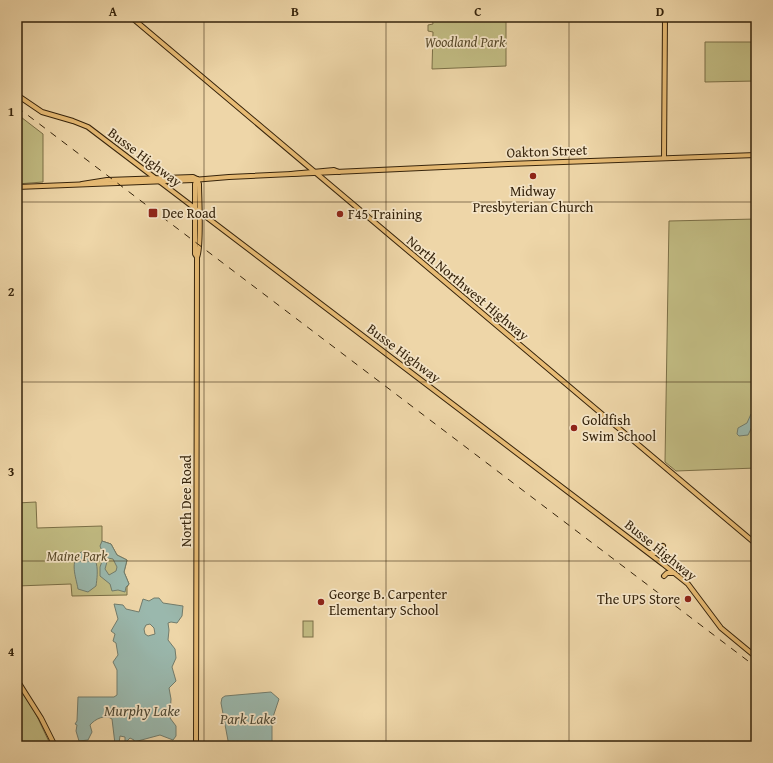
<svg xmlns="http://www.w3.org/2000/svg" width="773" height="763" viewBox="0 0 773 763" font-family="'Gentium Book Plus',serif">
	<rect width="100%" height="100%" fill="#eed6a8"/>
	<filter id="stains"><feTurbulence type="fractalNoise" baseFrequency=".005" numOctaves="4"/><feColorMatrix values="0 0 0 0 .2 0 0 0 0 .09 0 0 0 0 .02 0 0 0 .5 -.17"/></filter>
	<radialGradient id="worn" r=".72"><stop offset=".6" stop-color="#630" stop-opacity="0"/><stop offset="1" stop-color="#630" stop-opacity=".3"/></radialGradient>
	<g fill="#c1bb82" stroke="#7b6f46">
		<path d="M137 17H194V18L142 21Z"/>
		<path d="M432 17H506V66L432 69 433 32 428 31V25L433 24Z"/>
		<path d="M705 42H756V81L705 82Z"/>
		<path d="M17 114 43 134V182L17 184Z"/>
		<path d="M756 219V468L676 471 665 462 669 221Z"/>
		<path d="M36 502 37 528 102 526V541L111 544 117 555 127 560 124 572 129 584 127 587V595L72 596 71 584 17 586V503Z"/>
		<rect x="303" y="621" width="10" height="16"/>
		<path d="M17 684 34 710 51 746H17Z"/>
	</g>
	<g fill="#9ab8ad" stroke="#727c6c" fill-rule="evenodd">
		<path d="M756 411C756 419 752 427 748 435L739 436 737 434 738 428 747 423 751 414Z"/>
		<path d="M102 541 111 544 117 555 127 560 124 572 129 584 126 587 125 592 118 590 112 591 110 584 100 576V567L104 556 100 546ZM108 558 113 559 117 567 116 571 109 575 105 569Z"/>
		<path d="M81 552C100 552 98 572 96 586L88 592 78 589C76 577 69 561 81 552Z"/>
		<path d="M154 598H159L163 603 183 606 182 616 177 623 171 622 168 623 169 630 168 640 175 649 176 658 172 667 176 681 169 688 171 699 170 718 176 726V736L173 740 160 735 134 742V740L130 738 125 743V737L120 736 119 743 115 744 112 719C105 714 95 719 90 725L92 732 88 740 79 741 76 731 77 725 75 724 77 721 78 697H114L117 695V670L113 662 118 655 116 643 113 641 115 634 111 631 118 619 114 604 123 605 126 609 139 612 143 599 149 601ZM150 624 154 628 155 634 148 636 145 634 144 629 146 625Z"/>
		<path d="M271 692 279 699 272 720V746H229L221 703 222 698 225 696Z"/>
	</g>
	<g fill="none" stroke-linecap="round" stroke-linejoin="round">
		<g stroke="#35230b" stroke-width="6">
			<g id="major">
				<path d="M131 17 756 544"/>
				<path d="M17 95 42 112 73 121 88 127 663 564 688 584 721 628 756 657"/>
				<path d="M664 158 665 17"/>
				<path d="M291 174 334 170 339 172"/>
				<path d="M82 184 107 180 193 177 197 179"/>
				<path d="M17 187 193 180 229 177 508 164 756 155"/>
				<path d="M197 257 195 254V184L197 179"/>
				<path d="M650 553H658L663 546"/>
				<path d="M664 576 667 573H674"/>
				<path d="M17 680 41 718 55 746"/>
				<path d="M196 746 197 257C202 249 199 196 199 184L197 179"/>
			</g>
		</g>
		<use href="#major" stroke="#e7bb74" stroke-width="4"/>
		<path stroke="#35230b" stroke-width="1" stroke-dasharray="7 7" stroke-linecap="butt" d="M17 107 756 667"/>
	</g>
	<path fill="none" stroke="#35230b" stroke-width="1" stroke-opacity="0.55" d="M204 17V746M386 17V746M569 17V746M17 202H756M17 382H756M17 561H756"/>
	<g fill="#8f2418" stroke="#f4e4c6" stroke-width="1.5">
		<circle cx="533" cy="176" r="4"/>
		<rect x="148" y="208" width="10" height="10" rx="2"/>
		<circle cx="340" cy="214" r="4"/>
		<circle cx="574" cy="428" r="4"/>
		<circle cx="688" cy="599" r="4"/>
		<circle cx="321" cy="602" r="4"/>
	</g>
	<g text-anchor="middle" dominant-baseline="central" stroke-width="3.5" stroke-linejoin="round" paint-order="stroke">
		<g font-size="14" font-style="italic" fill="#584929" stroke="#f4e4c6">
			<text x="465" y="42">Woodland Park</text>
			<text x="77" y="556">Maine Park</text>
		</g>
		<g font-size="14" fill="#35230b" stroke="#f4e4c6">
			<text transform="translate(547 151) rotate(-2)">Oakton Street</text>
			<text transform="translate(145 157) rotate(37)">Busse Highway</text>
			<text transform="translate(468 288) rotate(40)">North Northwest Highway</text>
			<text transform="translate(404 353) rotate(37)">Busse Highway</text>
			<text transform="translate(186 501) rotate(-90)">North Dee Road</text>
			<text transform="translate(661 550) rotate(39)">Busse Highway</text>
		</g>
		<g font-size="14" fill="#35230b" stroke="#f4e4c6" text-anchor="start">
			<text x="533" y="191" text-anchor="middle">Midway<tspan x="533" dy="16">Presbyterian Church</tspan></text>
			<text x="162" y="213">Dee Road</text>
			<text x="348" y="214">F45 Training</text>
			<text x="582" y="420">Goldfish<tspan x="582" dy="16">Swim School</tspan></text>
			<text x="329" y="594">George B. Carpenter<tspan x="329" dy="16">Elementary School</tspan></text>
			<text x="680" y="599" text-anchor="end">The UPS Store</text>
		</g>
		<g font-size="15" font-style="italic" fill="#4e4834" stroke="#f4e4c6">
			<text x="142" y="710">Murphy Lake</text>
			<text x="248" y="718">Park Lake</text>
		</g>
	</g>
	<rect width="773" height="763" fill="none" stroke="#eed6a8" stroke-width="44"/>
	<rect x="22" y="22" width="729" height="719" fill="none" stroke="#35230b" stroke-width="1.5"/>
	<g font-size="13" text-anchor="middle" font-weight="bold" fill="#35230b">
		<text x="113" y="16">A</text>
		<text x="295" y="16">B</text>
		<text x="478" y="16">C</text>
		<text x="660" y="16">D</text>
		<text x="11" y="116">1</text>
		<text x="11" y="296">2</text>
		<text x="11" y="476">3</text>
		<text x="11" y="656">4</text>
	</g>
	<rect width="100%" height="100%" filter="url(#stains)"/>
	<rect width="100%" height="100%" fill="url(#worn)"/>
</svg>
